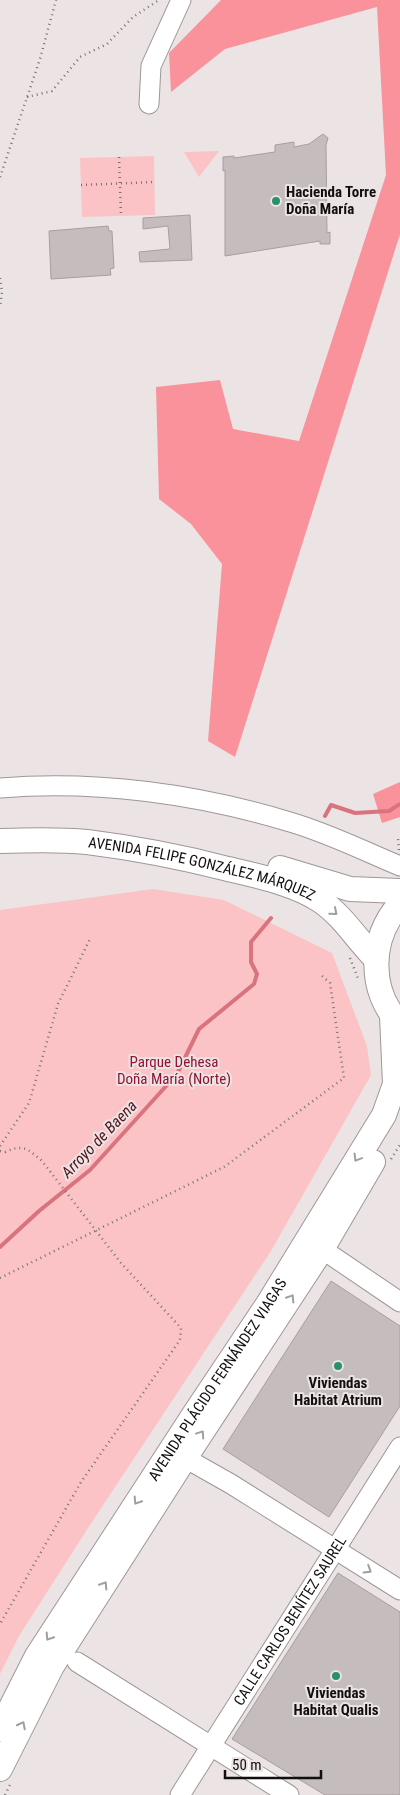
<svg xmlns="http://www.w3.org/2000/svg" width="400" height="1795" viewBox="0 0 400 1795" font-family="'Roboto Condensed',sans-serif">
	<rect width="100%" height="100%" fill="#ece4e4"/>
	<g fill="#fbc3c6">
		<path d="M219 151 199 177 184 152Z"/>
		<path d="M154 156 155 215 82 217 80 158Z"/>
		<path d="M153 889 224 900 332 953 367 1046 371 1075 271 1251 88 1528 19 1636 0 1674V910Z"/>
	</g>
	<g fill="#fa929b">
		<path d="M221 0H400V234L235 757 208 741 222 564 191 524 159 499 156 387 220 380 233 429 299 441 386 175 377 7 225 49 171 92 169 53Z"/>
		<path d="M400 782V817L382 823 373 794Z"/>
	</g>
	<g fill="none" stroke-linecap="round" stroke-linejoin="round">
		<g stroke="#d9737e" stroke-width="4">
			<path d="M325 816 331 805 355 813 389 811 400 804"/>
			<path d="M0 1247 39 1211 90 1170 177 1074 199 1029 254 984 257 974 251 962V942L271 918"/>
		</g>
	</g>
	<g fill="#c5bdbd" stroke="#a69e9f">
		<path d="M323 134 328 138 326 145 327 233 330 232V244H320V241L225 256V170L223 171V157L234 156V158L275 152V145L294 142V147L309 144Z"/>
		<path d="M190 215 192 260 140 262 139 252 170 249 168 226 143 229V218Z"/>
		<path d="M108 226 109 231H112L114 268 110 269 111 275 51 279 49 231Z"/>
		<path d="M331 1281 400 1326V1406L329 1517 223 1449Z"/>
		<path d="M338 1573 400 1612V1795H325L232 1739Z"/>
	</g>
	<g fill="none" stroke-linecap="round" stroke-linejoin="round">
		<g stroke="#9e9697" stroke-width="21">
			<g id="minor">
				<path d="M149 104 151 66 181 0"/>
				<path d="M0 788C97 780 198 794 290 822 328 833 364 851 400 866"/>
				<path d="M322 1249 400 1302"/>
				<path d="M185 1458 231 1484 400 1590"/>
				<path d="M77 1662 289 1795"/>
				<path id="s1" d="M180 1795 400 1447"/>
			</g>
		</g>
		<g stroke="#9e9697" stroke-width="26">
			<g id="major">
				<path id="s2" d="M0 841C29 840 58 839 87 842 135 848 182 857 228 869 258 876 296 884 321 901 343 916 357 940 376 959"/>
				<path d="M280 868 350 889 400 891"/>
				<path d="M400 904C369 938 368 991 400 1024"/>
				<path id="s3" d="M0 1729 37 1656 195 1413 268 1304 384 1115 395 1084 392 1016"/>
				<path d="M0 1769 52 1666 185 1458 322 1249 373 1162"/>
			</g>
		</g>
		<g stroke="#787272" stroke-width="2.5" stroke-dasharray="1 4" stroke-linecap="butt">
			<path d="M27 97 52 91 80 57 107 44 133 17 159 0"/>
			<path d="M119 157 121 216"/>
			<path d="M0 177 40 59 56 0"/>
			<path d="M81 185 154 182"/>
			<path d="M0 278 2 292 0 307"/>
			<path d="M399 850 398 839 400 837"/>
			<path d="M350 958 359 981"/>
			<path d="M0 1146 29 1103 58 1004 91 937"/>
			<path d="M0 1151 5 1152C23 1144 27 1148 42 1161L121 1263 181 1328 180 1340 81 1482 0 1624"/>
			<path d="M391 1159 400 1145"/>
			<path d="M0 1278 224 1167 344 1078 330 983 321 975"/>
			<path d="M5 1795 11 1783"/>
		</g>
		<use href="#minor" stroke="#fff" stroke-width="19"/>
		<use href="#major" stroke="#fff" stroke-width="24"/>
	</g>
	<defs><path id="oneway-chevron" d="M-2-3.5L2.5 0L-2 3.5" fill="none" stroke-width="1.6" stroke-linecap="round" stroke-linejoin="round" transform="scale(1.25)"/></defs>
	<g stroke="#a09f9f">
		<use href="#oneway-chevron" transform="translate(334 912) rotate(41)"/>
		<use href="#oneway-chevron" transform="translate(357 1158) rotate(121)"/>
		<use href="#oneway-chevron" transform="translate(291 1298) rotate(-57)"/>
		<use href="#oneway-chevron" transform="translate(201 1434) rotate(-56)"/>
		<use href="#oneway-chevron" transform="translate(137 1501) rotate(123)"/>
		<use href="#oneway-chevron" transform="translate(368 1570) rotate(32)"/>
		<use href="#oneway-chevron" transform="translate(104 1585) rotate(-57)"/>
		<use href="#oneway-chevron" transform="translate(49 1637) rotate(123)"/>
		<use href="#oneway-chevron" transform="translate(22 1725) rotate(-63)"/>
	</g>
	<g fill="#2b8f6b" stroke="#ece4e4" stroke-width="2">
		<circle cx="276" cy="201" r="5"/>
		<circle cx="338" cy="1366" r="5"/>
		<circle cx="336" cy="1676" r="5"/>
	</g>
	<g text-anchor="middle" dominant-baseline="central" stroke-width="4" stroke-linejoin="round" paint-order="stroke">
		<g font-size="15" font-weight="bold" fill="#120f0f" stroke="#ece4e4">
			<text x="286" y="192" text-anchor="start">Hacienda Torre<tspan x="286" dy="17">Doña María</tspan></text>
			<text x="338" y="1383">Viviendas<tspan x="338" dy="17">Habitat Atrium</tspan></text>
			<text x="336" y="1693">Viviendas<tspan x="336" dy="17">Habitat Qualis</tspan></text>
		</g>
		<g font-size="15" fill="#120f0f" stroke="#ece4e4">
			<text stroke="none"><textPath href="#s2" startOffset="205">AVENIDA FELIPE GONZÁLEZ MÁRQUEZ</textPath></text>
			<text stroke="none"><textPath href="#s3" startOffset="412">AVENIDA PLÁCIDO FERNÁNDEZ VIAGAS</textPath></text>
			<text stroke="none"><textPath href="#s1" startOffset="206">CALLE CARLOS BENÍTEZ SAUREL</textPath></text>
		</g>
		<g font-size="15" fill="#901332" stroke="#ece4e4">
			<text x="174" y="1062">Parque Dehesa<tspan x="174" dy="17">Doña María (Norte)</tspan></text>
		</g>
		<g font-size="16" font-style="italic" fill="#53131e" stroke="#ece4e4">
			<text transform="translate(99 1139) rotate(-46)">Arroyo de Baena</text>
		</g>
	</g>
	<path d="M225 1770v8h96v-8" fill="none" stroke="#120f0f" stroke-width="2.5"/>
	<text x="232" y="1770" font-size="15" fill="#120f0f" stroke="#ece4e4" stroke-width="4" paint-order="stroke">50 m</text>
</svg>
